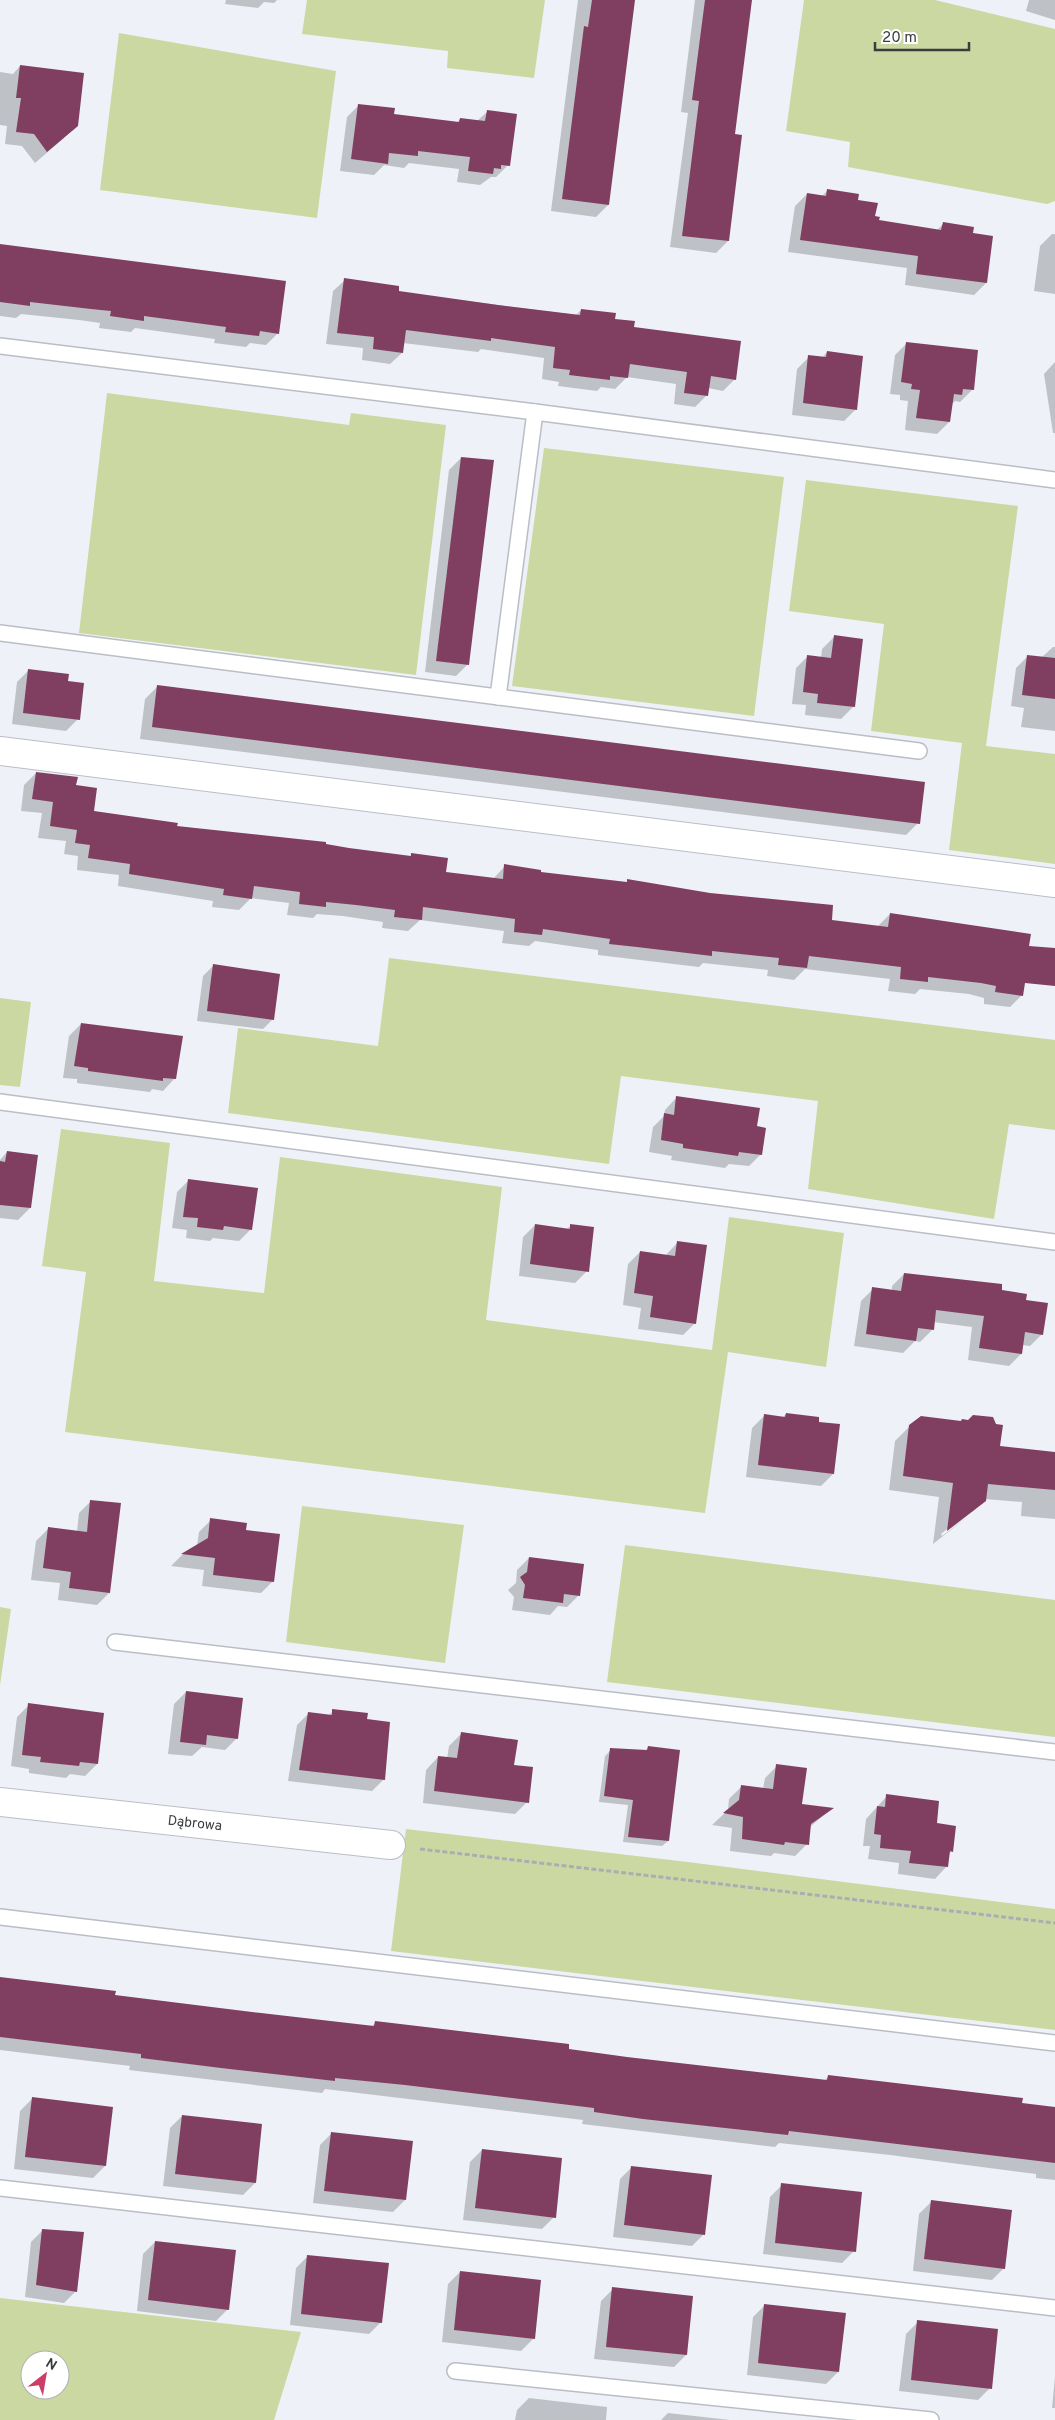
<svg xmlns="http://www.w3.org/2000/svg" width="1055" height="2420" viewBox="0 0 1055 2420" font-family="Overpass,sans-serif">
	<rect width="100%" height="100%" fill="#eef2f8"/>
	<g fill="#ccd8a2" fill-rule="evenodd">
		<path d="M307 0H545L534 78 447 68 448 51 302 34Z"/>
		<path d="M804 0H935L1055 29V201L1047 204 848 167 850 142 786 131Z"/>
		<path d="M119 33 336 71 317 218 100 190Z"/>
		<path d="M107 393 349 425 351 413 446 425 416 675 79 633Z"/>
		<path d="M544 448 784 477 754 716 512 686Z"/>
		<path d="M806 480 1018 506 986 746 1055 754V864L949 850 962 743 871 731 884 624 789 611Z"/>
		<path d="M389 958 1055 1040V1130L1009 1124 994 1219 808 1189 818 1101 621 1076 609 1164 228 1113 238 1028 378 1046Z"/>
		<path d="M0 998 31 1002 20 1087 0 1085Z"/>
		<path d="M61 1129 170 1143 154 1281 264 1293 280 1157 502 1187 486 1320 712 1350 729 1217 844 1233 826 1367 728 1352 705 1513 65 1432 86 1272 42 1266Z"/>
		<path d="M302 1506 464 1525 445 1663 286 1642Z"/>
		<path d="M625 1545 1055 1600V1737L607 1682Z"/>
		<path d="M0 1607 11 1609 0 1685Z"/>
		<path d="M406 1829 688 1862 1055 1909V2030L391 1951Z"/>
		<path d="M0 2298 301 2332 274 2420H0ZM30 2360H60V2390H30Z"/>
	</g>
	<g fill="#0003">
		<path d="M226 0H277L274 3 264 2 258 8 225 4Z"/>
		<path d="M578 0H634L608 205 596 217 551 211Z"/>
		<path d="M695 0H751L734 135 728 241 716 253 670 247 688 113 681 112Z"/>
		<path d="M1029 0H1055V20L1026 11Z"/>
		<path d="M20 66 64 138 35 163 22 146 5 144 7 126 0 125V72L13 74Z"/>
		<path d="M359 105 393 115 457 123 460 119 477 121 488 111 508 165 496 177H491L480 185 457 182 459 169 409 163 404 168 384 165 374 175 340 171 347 117Z"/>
		<path d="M828 190 856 201 878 221 937 230 943 224 972 234 986 283 974 295 905 285 907 268 788 252 795 206 807 194 822 196Z"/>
		<path d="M1052 234H1055V294L1034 291 1040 246Z"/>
		<path d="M0 246 278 333 266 345 250 343 246 347 214 343 215 339 135 328 131 332 99 328 100 323 79 320 21 314 16 318 0 316Z"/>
		<path d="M345 280 397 292 576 315 581 310 633 328 735 379 723 391 708 388 707 395 695 407 674 404 676 384 627 377 615 389 601 387 597 391 558 386 559 382 542 379 544 358 481 349 478 352 403 343 402 353 390 364 362 360 363 348 326 344 333 291Z"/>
		<path d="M907 343 972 390 960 402 955 401 952 404 949 422 937 434 905 430 908 401 900 400V395L890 394 895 355Z"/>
		<path d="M827 352 856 409 844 421 792 415 797 369 809 357 822 358Z"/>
		<path d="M1055 362V433H1053L1044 374Z"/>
		<path d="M461 458 468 664 456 676 425 672 449 470Z"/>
		<path d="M834 637 853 707 841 719 805 715 806 705 792 704 796 668 808 656 821 658 822 649Z"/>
		<path d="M1053 647H1055V731L1021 727 1024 708 1011 706 1016 668 1028 656 1041 658Z"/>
		<path d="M29 670 67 682 78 719 66 731 12 724 17 682Z"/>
		<path d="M157 687 918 823 906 835 140 739 145 699Z"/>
		<path d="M36 773 75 786 92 812 176 827 409 857 412 854 445 873 493 879 505 866 539 873 625 883 628 881 830 921 878 926 890 914 1022 995 1010 1007 984 1004V998L969 994 920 989 915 994 888 991 890 979 805 969 794 980 767 976 768 970 703 963 699 967 598 955V950L535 941 529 946 502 943 504 931 420 920 408 931 382 928 383 922 343 916 317 914 313 918 287 915 289 903 251 898 239 910 212 907 213 901 118 886 119 875 77 870 78 856 64 854 66 841 38 838 42 813 21 811 24 785Z"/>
		<path d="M213 966 273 1019 263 1029 197 1021 203 976Z"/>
		<path d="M81 1024 175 1078 163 1091 152 1089 150 1092 77 1083V1079L63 1078 69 1036Z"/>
		<path d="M677 1097 756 1127 761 1154 749 1166 729 1164 725 1168 671 1160 672 1156 649 1152 653 1127 664 1116 665 1110Z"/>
		<path d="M7 1152 30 1208 18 1220 0 1218V1160Z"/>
		<path d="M189 1180 251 1229 239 1241 213 1238 210 1241 186 1238 187 1230 172 1228 177 1192Z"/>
		<path d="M535 1225 566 1230 571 1225 587 1271 575 1283 519 1276 523 1237Z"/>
		<path d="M678 1242 695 1323 683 1335 638 1329 641 1308 623 1305 628 1264 640 1252 665 1256Z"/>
		<path d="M904 1274 1000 1291 1024 1302 1042 1334 1030 1346 1022 1345 1021 1354 1009 1366 968 1360 972 1327 933 1322 932 1330 920 1342 915 1341 903 1353 854 1346 861 1301 873 1289 892 1291V1286Z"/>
		<path d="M786 1414 817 1423 833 1474 821 1486 746 1477 752 1428 764 1416 782 1418Z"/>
		<path d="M960 1422 999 1447 1055 1453V1519L1021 1516 1022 1502 985 1499 972 1512V1509L941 1534 942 1536 970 1515 933 1544 939 1497 889 1490 895 1441 910 1426Z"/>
		<path d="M91 1501 109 1593 97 1605 58 1600 60 1583 31 1580 36 1541 48 1529 77 1532 79 1513Z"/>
		<path d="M211 1520 245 1531 273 1581 261 1593 202 1586 204 1570 171 1566 182 1555 197 1546 199 1532Z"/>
		<path d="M529 1558 579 1595 567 1607 558 1606 550 1615 512 1610 514 1597 508 1590 516 1583 517 1570Z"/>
		<path d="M186 1692 237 1738 225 1750 202 1747 192 1756 168 1754 174 1704Z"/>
		<path d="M29 1705 97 1764 85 1776 70 1774 66 1778 29 1773V1769L11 1766 17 1717Z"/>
		<path d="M333 1711 365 1720 384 1779 372 1791 288 1781 297 1725 309 1713 328 1716Z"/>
		<path d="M461 1734 513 1767 527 1802 515 1814 423 1803 426 1770 438 1757 447 1759 449 1746Z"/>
		<path d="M648 1748 668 1841 662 1846 623 1842 628 1805 599 1802 605 1756 611 1750 645 1751Z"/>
		<path d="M777 1766 801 1805 831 1809 810 1827 807 1844 795 1856 774 1853 771 1856 730 1851 732 1828 712 1825 728 1810 729 1799 741 1787 763 1789 765 1778Z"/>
		<path d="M887 1796 935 1824 952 1851 949 1854 947 1866 935 1879 898 1874 899 1863 868 1859 870 1846H863L866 1819Z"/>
		<path d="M0 1978 114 1996 371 2027 376 2022 567 2051 824 2081 828 2077 1055 2109V2180L1036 2178V2174L890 2155 779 2143 775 2147 750 2144 582 2124 583 2120 325 2089 322 2093 297 2090 129 2070 130 2066 0 2050Z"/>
		<path d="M32 2099 111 2108 105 2166 93 2178 14 2169 20 2111Z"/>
		<path d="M182 2116 255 2183 243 2195 163 2186 170 2128Z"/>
		<path d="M332 2133 405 2200 393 2212 313 2203 320 2145Z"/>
		<path d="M482 2150 554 2217 542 2229 463 2220 470 2162Z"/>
		<path d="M632 2167 704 2234 692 2246 613 2237 620 2179Z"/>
		<path d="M782 2185 854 2251 842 2263 763 2254 770 2197Z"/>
		<path d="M931 2202 1004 2268 992 2280 913 2271 919 2214Z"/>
		<path d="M43 2230 76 2291 64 2303 25 2297 31 2242Z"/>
		<path d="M155 2242 228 2309 216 2321 137 2311 143 2254Z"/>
		<path d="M308 2256 381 2322 369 2334 290 2325 296 2268Z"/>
		<path d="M460 2272 533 2339 521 2351 442 2342 448 2284Z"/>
		<path d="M613 2289 686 2355 674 2367 594 2359 601 2301Z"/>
		<path d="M765 2305 838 2372 826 2384 747 2375 753 2317Z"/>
		<path d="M918 2322 990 2388 978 2400 899 2391 906 2334Z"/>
		<path d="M1055 2377V2408H1052Z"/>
		<path d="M529 2398 607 2407 606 2420H515L517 2410Z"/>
		<path d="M668 2413 730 2420H661Z"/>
	</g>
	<g fill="#803f60">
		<path d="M592 0H635L609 205 562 199 584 26 588 27Z"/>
		<path d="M705 0H752L735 134 742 135 729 241 682 236 699 101 692 100Z"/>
		<path d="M20 65 84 73 78 126 47 152 34 134 16 132 21 98H16Z"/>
		<path d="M358 104 395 108 394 114 459 122 460 118 485 121 487 110 517 114 510 166 501 165V169L494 168 493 174 468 171 470 157 418 151V156L389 153 388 164 351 159Z"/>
		<path d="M827 189 859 194 858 200 878 203 875 216 880 217 879 220 941 230 943 222 974 227 973 233 993 236 987 283 916 274 918 256 800 240 807 193 826 196Z"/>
		<path d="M0 244 286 281 279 334 260 331 259 336 225 332 226 327 144 316V321L110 316 111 311 91 309 30 302V306L0 302Z"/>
		<path d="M344 278 399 286V291L498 305 580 315 581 309 616 313 615 319 635 321 634 327 741 341 736 380 711 376 708 396 684 393 687 372 630 364 628 378 610 376V380L569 375 570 370 553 368 555 347 491 338V341L406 330 403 353 373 349 374 337 337 333Z"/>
		<path d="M906 342 978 350 974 390 963 389 962 395 954 394 950 422 916 418 920 390 911 389 912 384 901 382Z"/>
		<path d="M827 351 863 356 857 410 803 403 808 355 826 357Z"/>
		<path d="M461 457 494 460 469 665 436 661Z"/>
		<path d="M834 635 863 639 855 707 817 703 818 694 803 692 807 655 831 658Z"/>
		<path d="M1027 655 1055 658V699L1022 695Z"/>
		<path d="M28 669 69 674 68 681 84 683 80 720 23 713Z"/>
		<path d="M157 685 925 782 920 824 152 727Z"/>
		<path d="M36 772 78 777 76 785 97 788 94 811 178 823 177 826 326 842V844L349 848 411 856V853L448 858 446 872 503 879 504 864 541 870V872L627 882V879L710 893 833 905 832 920 888 927 890 913 1031 934 1029 946 1055 948V986L1025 983 1023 996 995 992 996 986 981 983 928 977V982L900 979 901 967 809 956 807 968 778 965 779 958 712 951V956L637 947 609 944 610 939 543 929 542 935 514 932 515 919 423 907 422 920 394 917 395 910 356 905 326 902V907L299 904 300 892 254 886 252 899 223 895 224 889 129 874 130 864 88 858 90 845 75 843 77 830 50 826 53 802 32 799Z"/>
		<path d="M213 964 280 974 274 1020 207 1011Z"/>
		<path d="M81 1023 183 1036 176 1079 163 1078V1081L88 1071V1068L74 1066Z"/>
		<path d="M676 1096 760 1108 757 1126 766 1128 762 1155 739 1152 738 1156 683 1148V1144L661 1140 664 1113 674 1115Z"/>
		<path d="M7 1151 38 1155 31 1208 0 1205V1161L5 1162Z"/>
		<path d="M188 1179 258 1188 252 1230 224 1226 223 1230 197 1227 198 1218 183 1217Z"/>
		<path d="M535 1224 570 1229V1224L594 1227 589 1272 530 1264Z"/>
		<path d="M677 1241 707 1245 696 1324 650 1317 653 1296 634 1293 640 1251 675 1256Z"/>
		<path d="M904 1273 1002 1284V1290L1027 1294 1026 1300 1048 1303 1043 1335 1025 1332 1022 1354 979 1348 984 1316 936 1310 934 1330 918 1328 916 1341 866 1334 872 1287 901 1291Z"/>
		<path d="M786 1413 819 1417V1422L840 1424 834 1474 758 1465 764 1414 785 1417Z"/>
		<path d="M973 1415 993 1417 996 1424 1003 1425 1000 1446 1055 1452V1490L988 1484 986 1501 947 1531 953 1483 903 1476 909 1425 921 1416 961 1421 962 1419 968 1420Z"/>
		<path d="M90 1500 121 1503 110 1593 69 1588 71 1572 43 1568 48 1527 87 1532Z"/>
		<path d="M210 1518 247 1523 246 1530 280 1534 274 1582 213 1575 215 1558 181 1554 208 1538Z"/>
		<path d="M529 1557 584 1564 580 1596 564 1594 563 1603 523 1598 525 1585 520 1577 527 1572Z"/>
		<path d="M186 1691 243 1698 238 1739 207 1735 206 1745 180 1742Z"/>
		<path d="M28 1703 104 1713 98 1764 80 1762 79 1766 40 1762 41 1757 22 1755Z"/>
		<path d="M332 1709 368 1713 367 1719 390 1722 385 1780 299 1770 308 1712 332 1715Z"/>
		<path d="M461 1732 518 1740 514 1765 533 1767 529 1803 434 1791 438 1756 457 1758Z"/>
		<path d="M648 1746 680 1750 669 1841 628 1837 633 1800 604 1796 610 1748 647 1750Z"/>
		<path d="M776 1764 807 1768 802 1804 834 1808 811 1824 809 1845 785 1842 784 1845 742 1839 743 1817 723 1813 739 1800 741 1785 773 1789Z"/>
		<path d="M886 1794 939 1801 937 1823 956 1826 953 1852 950 1851 948 1867 909 1863 911 1851 880 1848 881 1835 874 1834 877 1806 885 1807Z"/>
		<path d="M0 1977 116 1991 115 1995 261 2013 374 2026 375 2021 569 2044V2049L627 2057 827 2080 828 2075 1023 2098 1022 2103 1055 2107V2163L789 2131 788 2135 643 2119 594 2112V2108L405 2085 335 2078V2081L221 2068 141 2058V2054L0 2037Z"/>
		<path d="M32 2097 113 2107 106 2166 25 2157Z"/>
		<path d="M182 2115 262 2124 256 2183 175 2174Z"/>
		<path d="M331 2132 413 2141 406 2200 324 2191Z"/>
		<path d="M482 2149 562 2158 556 2218 475 2208Z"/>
		<path d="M631 2166 712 2175 705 2235 624 2225Z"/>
		<path d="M781 2183 862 2192 856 2252 775 2243Z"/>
		<path d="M931 2200 1012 2210 1005 2269 924 2259Z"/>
		<path d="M42 2229 84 2232 77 2292 36 2285Z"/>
		<path d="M155 2241 236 2250 229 2310 148 2300Z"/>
		<path d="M307 2255 389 2263 382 2323 301 2314Z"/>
		<path d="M460 2271 541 2280 535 2339 454 2330Z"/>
		<path d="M612 2287 693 2296 687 2355 606 2347Z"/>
		<path d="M764 2304 846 2313 839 2372 758 2363Z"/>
		<path d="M917 2320 998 2329 992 2389 911 2380Z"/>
	</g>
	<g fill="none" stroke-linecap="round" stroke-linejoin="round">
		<g stroke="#babec4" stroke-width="18">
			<g id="service">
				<path d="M0 346 535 412 1055 480"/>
				<path d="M0 633 919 751"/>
				<path d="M498 697 535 412"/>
				<path d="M0 1102 1055 1242"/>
				<path d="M115 1642 1055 1752"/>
				<path d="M0 1917 1055 2043"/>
				<path d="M0 2188 1055 2308"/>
				<path d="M455 2371 931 2420"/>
			</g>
		</g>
		<g stroke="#babec4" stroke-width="30">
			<g id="minor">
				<path d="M0 751 1055 883"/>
				<path id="s1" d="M0 1802 391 1845"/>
			</g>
		</g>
		<path stroke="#aaadb2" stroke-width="3" stroke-dasharray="5 2.5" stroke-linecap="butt" d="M420 1849 1055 1923"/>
		<use href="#service" stroke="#fff" stroke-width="15"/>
		<use href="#minor" stroke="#fff" stroke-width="28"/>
	</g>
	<g text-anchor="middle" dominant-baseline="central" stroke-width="5" stroke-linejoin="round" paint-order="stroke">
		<g font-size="14" fill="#3a3c3e" stroke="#fff">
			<text stroke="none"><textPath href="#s1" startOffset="196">Dąbrowa</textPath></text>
		</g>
	</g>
	<g transform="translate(45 2375) rotate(31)"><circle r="24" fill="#ffffff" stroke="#b0b1b2"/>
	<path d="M0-4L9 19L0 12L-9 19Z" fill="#cd3e66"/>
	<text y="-8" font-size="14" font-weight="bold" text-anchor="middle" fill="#3a3c3e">N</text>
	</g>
	<path d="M875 42v8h94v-8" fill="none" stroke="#3a3c3e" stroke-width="2.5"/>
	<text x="882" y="42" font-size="15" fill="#3a3c3e" stroke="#ffffff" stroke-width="4" paint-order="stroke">20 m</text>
</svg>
